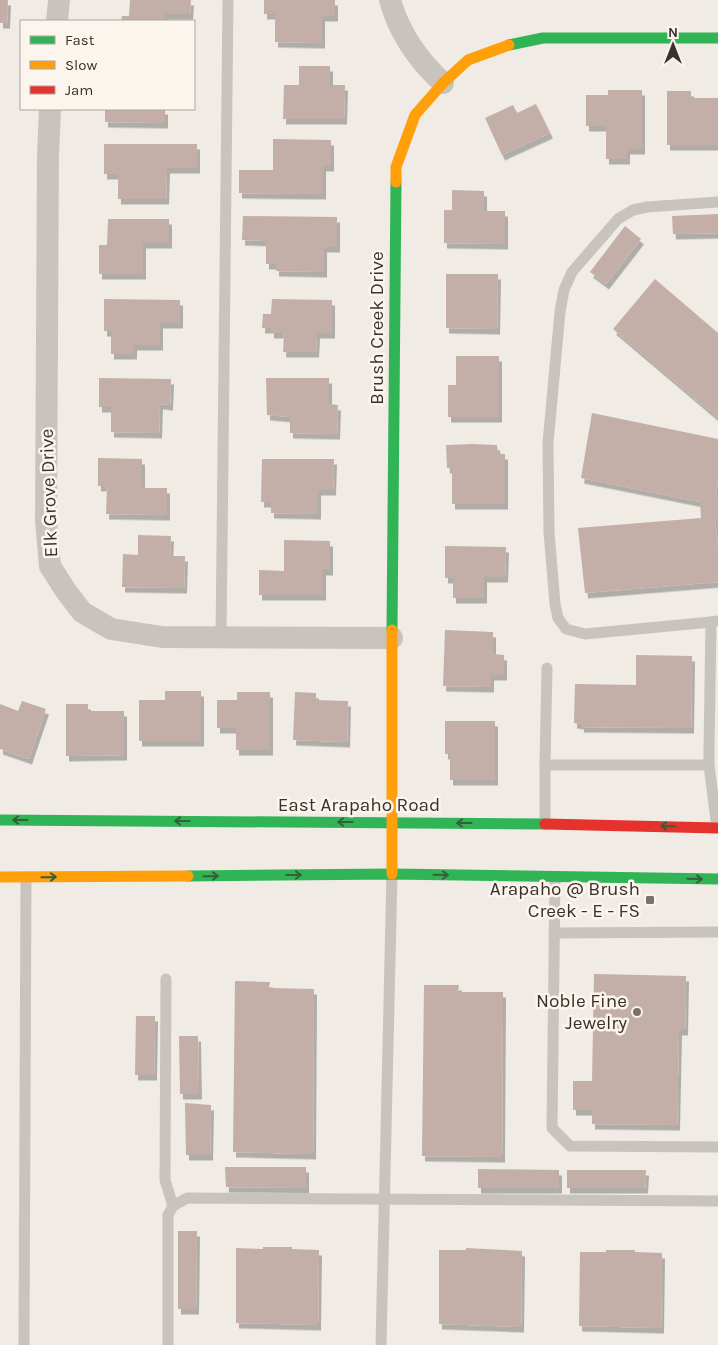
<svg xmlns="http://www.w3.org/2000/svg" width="718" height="1345" viewBox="0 0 718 1345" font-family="Karla,sans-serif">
	<defs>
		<filter id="shadow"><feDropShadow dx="3" dy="5.5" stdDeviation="0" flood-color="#0004"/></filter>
	</defs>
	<rect width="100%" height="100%" fill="#f0ebe5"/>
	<g fill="#c3afa7" filter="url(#shadow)">
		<path d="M0 0H8L7 23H0Z"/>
		<path d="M130 0H191L190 14H165V21H121L122 16H129Z"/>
		<path d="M264 0H335V16H322V43L275 42V14H264Z"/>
		<path d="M299 66H330V85H345L344 119H283L284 85H299Z"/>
		<path d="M608 90H642V149H627V159H606V126H586V95H608Z"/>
		<path d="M667 91H691V98H718V145H667Z"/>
		<path d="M536 104 550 133 502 155 485 118 513 105 517 113Z"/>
		<path d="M105 109H165V123L105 122Z"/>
		<path d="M273 139 331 140V166H323V194L239 193V170H273Z"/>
		<path d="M104 144H197V168H167L166 199H118V174H104Z"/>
		<path d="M452 190 484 191V211H505V244L444 243V210H452Z"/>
		<path d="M718 214V233L673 234 672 216Z"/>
		<path d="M243 216 337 217V247H324V272L276 271V264H266V241L242 240Z"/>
		<path d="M108 219H169V243H143V274H99V245H107Z"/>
		<path d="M625 226 641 239 606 284 590 272Z"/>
		<path d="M446 274H498L497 329 446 328Z"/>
		<path d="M655 279 718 333V418L613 329Z"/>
		<path d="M104 299 180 300V323H160V345H134V354H111V331H104Z"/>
		<path d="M272 299 332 300V333H317L316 352H283L284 333H271V328H262L263 314H271Z"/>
		<path d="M456 356H499V417H448V385H456Z"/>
		<path d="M99 378 171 379 170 405 160 404 159 433 111 432V407H99Z"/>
		<path d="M266 378H329V404L338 405 337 434 290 433V417L267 415Z"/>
		<path d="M592 413 718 439V481L715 498H718V519H715L718 548V582L585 593 578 528 701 518 700 502 581 478Z"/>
		<path d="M472 444 497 445 498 454H505V504H452V468H447L446 445Z"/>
		<path d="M98 458 142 459V488H167V515L106 514 107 486H98Z"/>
		<path d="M262 459H334L333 490H318V514L271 513V502H261Z"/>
		<path d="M138 535 171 536 170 556H185L184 588 122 587 123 554 138 555Z"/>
		<path d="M284 540 330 541V570H323V595H259V570L284 571Z"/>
		<path d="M445 546 506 547 505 577H484V598H453V578H445Z"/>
		<path d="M445 630 493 632V654L504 655V675H491V687L443 686Z"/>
		<path d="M636 655 692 656 691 728 581 727V724L574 723 575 684 636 685Z"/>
		<path d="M165 691H201V741H139V700H165Z"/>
		<path d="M237 692H270V750H236V728H217V700H237Z"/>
		<path d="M295 692 316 693V700L348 701 347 742 293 740Z"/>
		<path d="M22 701 46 709 29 759 0 749V704L18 711Z"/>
		<path d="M66 704H88V711H124V755L66 756Z"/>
		<path d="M445 721H495V780H450V754H445Z"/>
		<path d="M594 974 686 976 685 1030H679L677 1125 592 1124V1110H573V1081H592Z"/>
		<path d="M235 981 270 982 269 988 314 989 313 1154 233 1152Z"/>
		<path d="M424 985H459L458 992H503L502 1157 422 1156Z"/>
		<path d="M136 1016H155L154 1075H135Z"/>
		<path d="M179 1036H198L199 1094H180Z"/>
		<path d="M185 1103 211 1105 210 1155H186Z"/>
		<path d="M225 1167H306V1188L226 1187Z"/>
		<path d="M478 1169 559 1170V1188H478Z"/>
		<path d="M567 1170H646L645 1188H567Z"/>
		<path d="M178 1231H197L196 1309H178Z"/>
		<path d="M263 1247H292V1249L319 1250 318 1325 236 1323V1248L263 1249Z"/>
		<path d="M466 1248 522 1251 521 1327 439 1324V1250H466Z"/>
		<path d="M606 1250H635V1252L662 1253 661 1328 579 1326 580 1252H606Z"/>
	</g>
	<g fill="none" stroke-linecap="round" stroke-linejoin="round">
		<g stroke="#c9c3be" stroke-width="11">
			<path d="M711 622 585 634 566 629 558 618 555 604 549 532 548 443 560 312 564 290 572 272 618 219 633 210 647 207 718 202"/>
			<path d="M221 638 228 0"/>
			<path d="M545 765 547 668"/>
			<path d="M545 823V765H709"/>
			<path d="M717 828 709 765V750L711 622 718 621"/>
			<path d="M555 877 552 1128 570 1146 718 1147"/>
			<path d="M554 933 718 932"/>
			<path d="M166 979 165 1180 173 1206"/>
			<path d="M24 1345 26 877"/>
			<path d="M168 1345V1215L173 1206 187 1198 718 1201"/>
			<path d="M381 1345 392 874"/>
		</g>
		<g stroke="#c9c3be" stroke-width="22">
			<path d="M390 0C399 33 418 60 443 83"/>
			<path d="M57 21 59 0"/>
			<path d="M50 109 48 155 46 520 50 566 66 591 82 612 111 629 162 637 392 638"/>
		</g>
		<g stroke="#30b455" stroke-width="11">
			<path d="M509 45 543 38H718"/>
			<path d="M392 630 396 182"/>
			<path d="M0 820 545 824"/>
			<path d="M188 876 392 874 718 879"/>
		</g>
		<g stroke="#ff9f0a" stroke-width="11">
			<path d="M396 182V167L415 115 443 83 468 60 509 45"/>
			<path d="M392 874V630"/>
			<path d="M0 877 188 876"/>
		</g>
		<path stroke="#e5322d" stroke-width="11" d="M545 824 718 828"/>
	</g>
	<defs><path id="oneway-shaft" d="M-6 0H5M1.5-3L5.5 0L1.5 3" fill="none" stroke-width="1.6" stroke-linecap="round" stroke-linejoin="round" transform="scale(1.25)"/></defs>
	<g stroke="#375e3a">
		<use href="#oneway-shaft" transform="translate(20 820) rotate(-180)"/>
		<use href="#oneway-shaft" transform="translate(182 821) rotate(-180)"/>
		<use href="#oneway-shaft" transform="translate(345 822) rotate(-180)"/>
		<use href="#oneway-shaft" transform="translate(464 823) rotate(-180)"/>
		<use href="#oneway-shaft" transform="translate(668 826) rotate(-179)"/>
		<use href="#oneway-shaft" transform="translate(294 875)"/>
		<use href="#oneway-shaft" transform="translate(441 875) rotate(1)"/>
		<use href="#oneway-shaft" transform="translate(211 876) rotate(-1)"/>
		<use href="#oneway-shaft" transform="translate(49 877) rotate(-1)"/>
		<use href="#oneway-shaft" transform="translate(695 879) rotate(1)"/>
	</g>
	<g fill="#7a716c" stroke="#fbf5ee" stroke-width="2">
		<rect x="645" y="895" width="10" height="10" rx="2.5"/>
		<circle cx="637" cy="1012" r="5"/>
	</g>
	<g text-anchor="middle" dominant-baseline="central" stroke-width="5" stroke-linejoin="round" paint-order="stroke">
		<g font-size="19" fill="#3b302b" stroke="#fbf5ee">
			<text transform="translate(377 328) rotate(-90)">Brush Creek Drive</text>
			<text transform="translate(49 493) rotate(-92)">Elk Grove Drive</text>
			<text x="359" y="805">East Arapaho Road</text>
		</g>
		<g font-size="19" fill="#3b302b" stroke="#fbf5ee" text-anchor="end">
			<text x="640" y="889">Arapaho @ Brush<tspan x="640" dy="22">Creek - E - FS</tspan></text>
			<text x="627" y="1001">Noble Fine<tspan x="627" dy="22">Jewelry</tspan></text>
		</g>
	</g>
	<rect x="20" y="20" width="175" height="90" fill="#fbf5ee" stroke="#aea6a0"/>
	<rect x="30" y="36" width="25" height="8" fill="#30b455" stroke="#aea6a0"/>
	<text x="65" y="45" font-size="15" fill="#3b302b">Fast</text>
	<rect x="30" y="61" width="25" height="8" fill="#ff9f0a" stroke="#aea6a0"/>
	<text x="65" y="70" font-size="15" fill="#3b302b">Slow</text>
	<rect x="30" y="86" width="25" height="8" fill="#e5322d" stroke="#aea6a0"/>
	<text x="65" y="95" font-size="15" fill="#3b302b">Jam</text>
	<g transform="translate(673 45)" stroke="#fbf5ee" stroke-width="4" paint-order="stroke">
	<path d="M0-4L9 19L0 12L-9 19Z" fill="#3b302b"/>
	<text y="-8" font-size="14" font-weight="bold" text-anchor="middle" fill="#3b302b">N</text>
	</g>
</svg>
